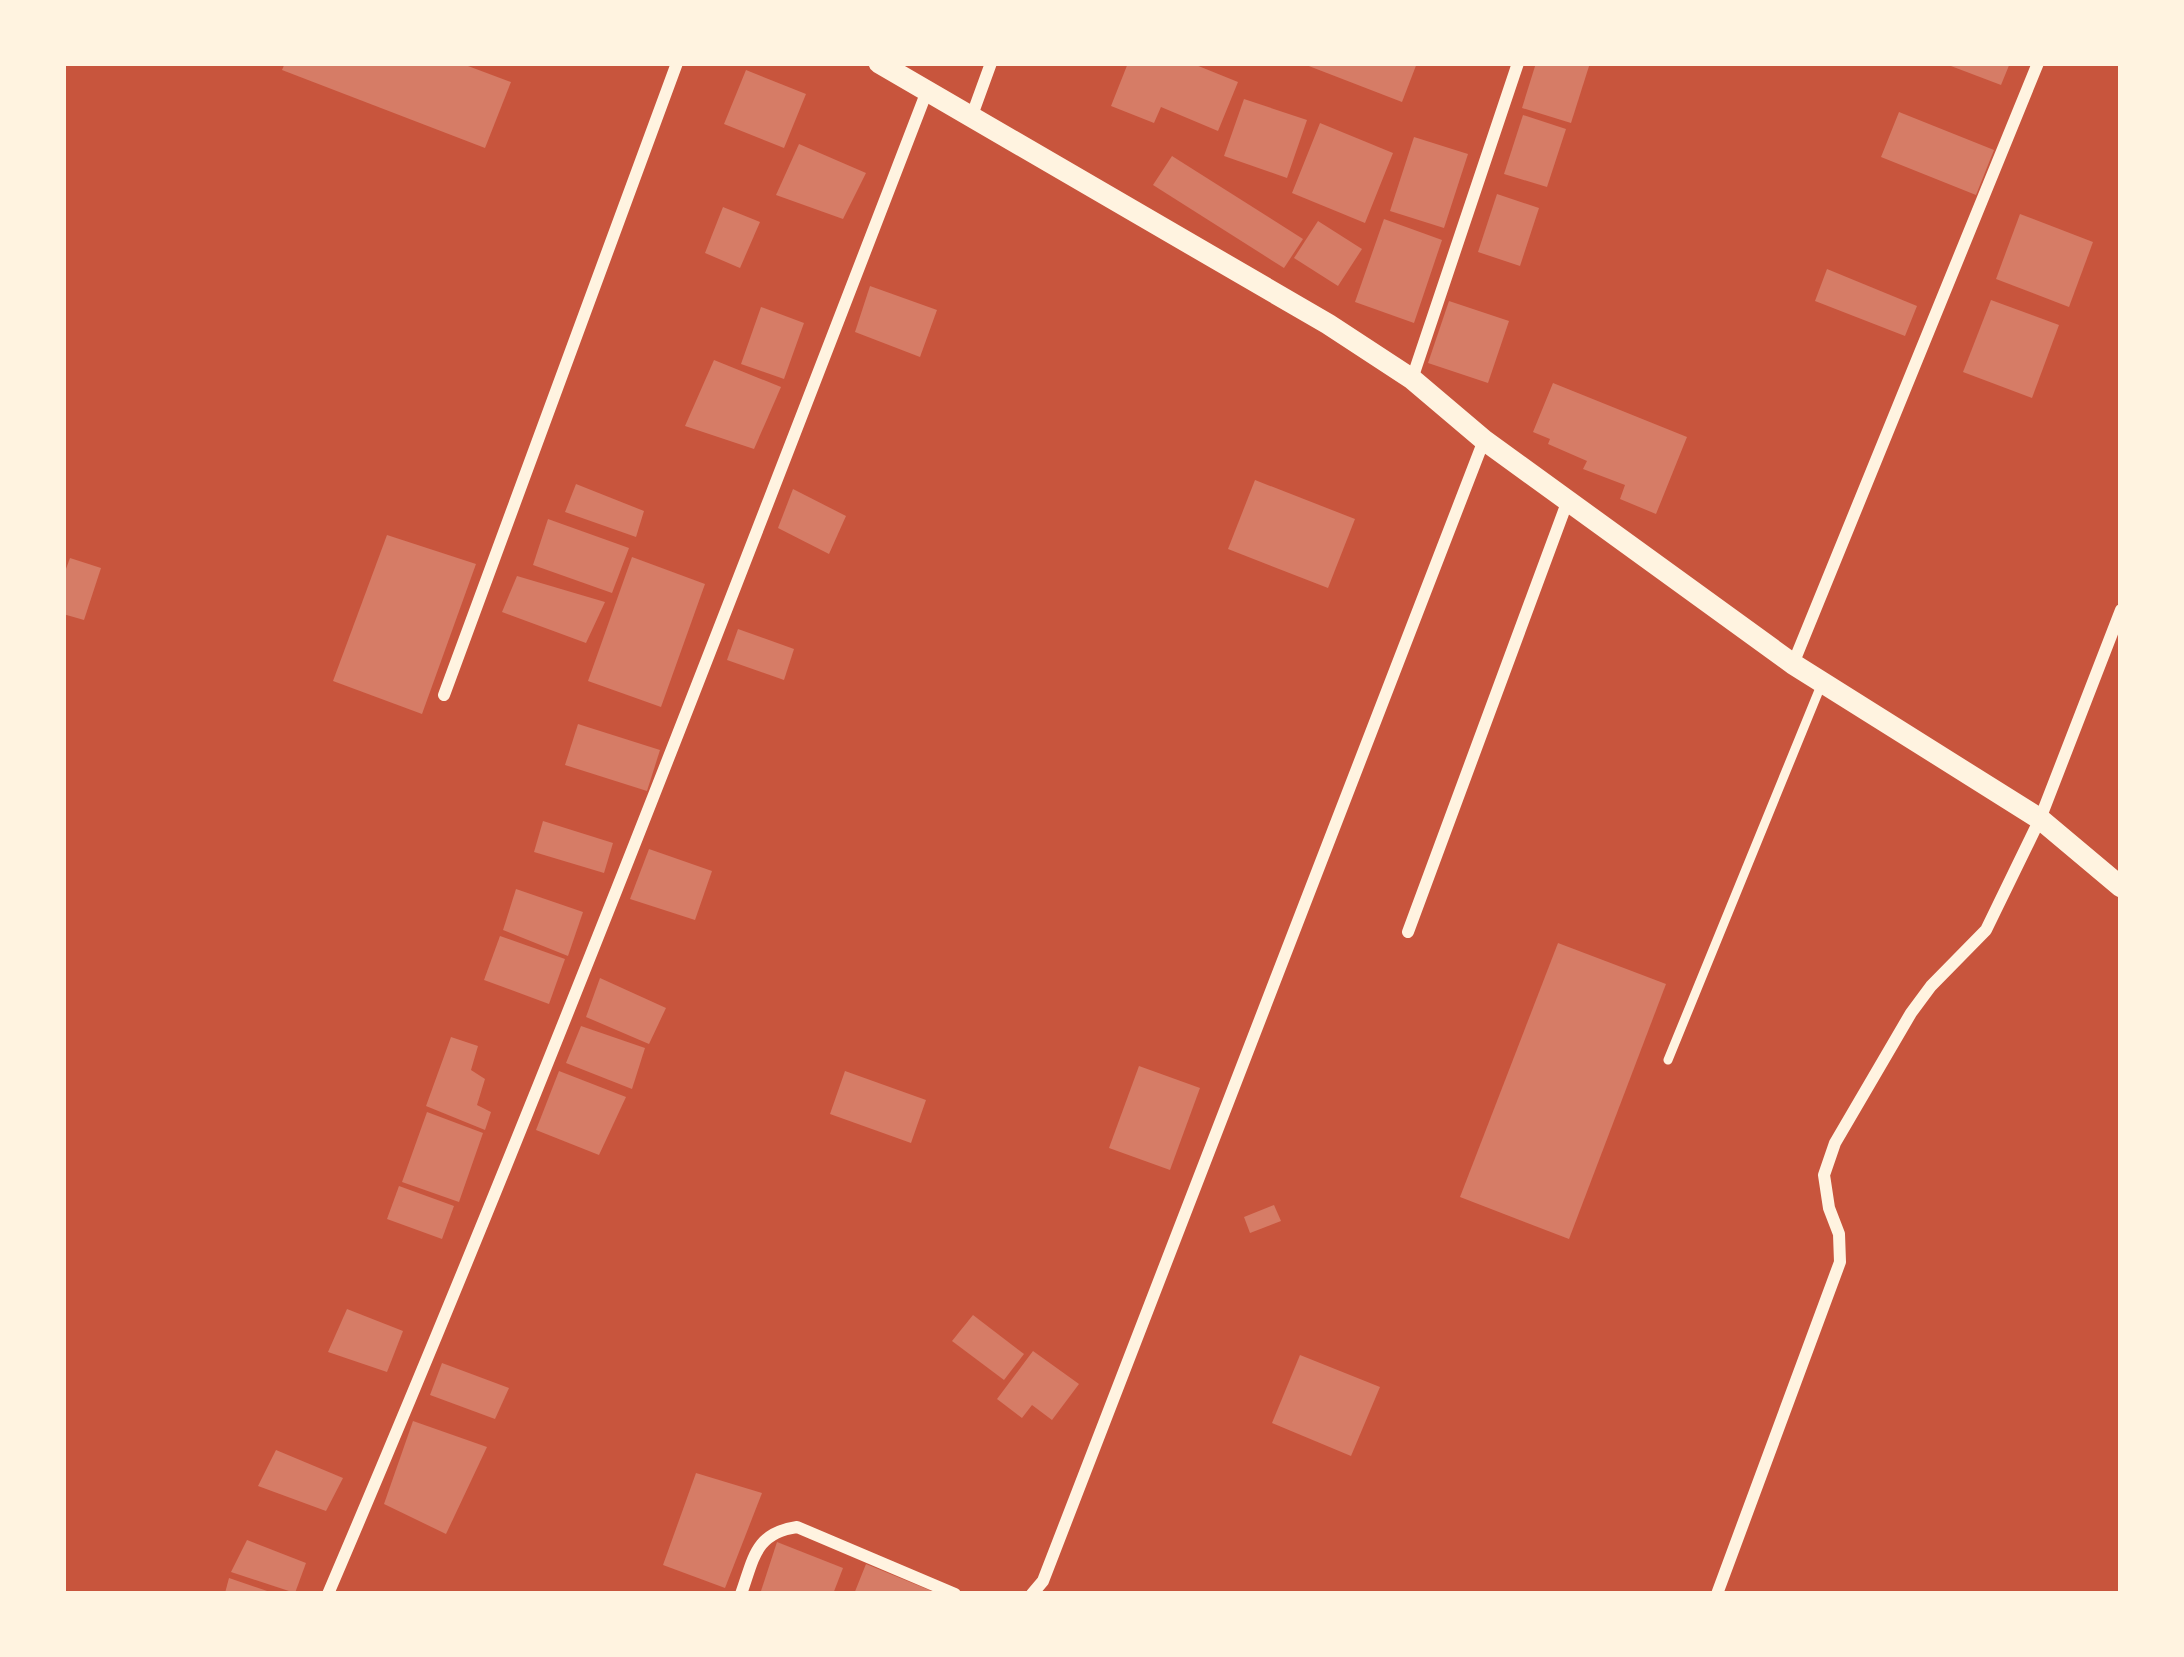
<svg xmlns="http://www.w3.org/2000/svg" width="2184" height="1657" viewBox="0 0 2184 1657" font-family="Raleway,sans-serif">
	<rect width="100%" height="100%" fill="#c8553d"/>
	<g fill="#d67c66">
		<path d="M285 63H460L511 82 485 148 282 70Z"/>
		<path d="M1128 63H1191L1238 82 1218 131 1161 107 1154 123 1111 106Z"/>
		<path d="M1301 63H1417L1402 102Z"/>
		<path d="M1536 63H1590L1571 123 1522 108Z"/>
		<path d="M1943 63H2010L2001 85Z"/>
		<path d="M746 70 806 94 784 148 724 124Z"/>
		<path d="M1244 99 1307 120 1287 178 1224 156Z"/>
		<path d="M1899 112 1994 150 1976 195 1881 157Z"/>
		<path d="M1523 115 1566 129 1547 187 1504 174Z"/>
		<path d="M1320 123 1393 153 1365 223 1292 193Z"/>
		<path d="M1414 137 1468 154 1444 228 1390 211Z"/>
		<path d="M799 144 866 173 843 219 776 195Z"/>
		<path d="M1172 156 1303 239 1284 268 1153 185Z"/>
		<path d="M1497 194 1539 208 1520 266 1478 252Z"/>
		<path d="M723 207 760 222 740 268 705 253Z"/>
		<path d="M2020 214 2093 242 2069 307 1996 279Z"/>
		<path d="M1384 219 1442 240 1414 323 1355 302Z"/>
		<path d="M1318 221 1362 249 1338 286 1294 258Z"/>
		<path d="M1827 269 1917 306 1905 336 1815 301Z"/>
		<path d="M870 286 937 310 920 357 855 332Z"/>
		<path d="M1991 300 2059 325 2032 398 1963 372Z"/>
		<path d="M1449 301 1509 321 1488 383 1428 363Z"/>
		<path d="M761 307 804 323 784 379 741 364Z"/>
		<path d="M714 360 781 387 754 449 685 426Z"/>
		<path d="M1553 383 1687 437 1656 514 1620 499 1625 485 1583 469 1587 461 1548 444 1550 439 1533 432Z"/>
		<path d="M1255 480 1355 519 1328 588 1228 549Z"/>
		<path d="M576 484 644 511 636 537 565 512Z"/>
		<path d="M793 489 846 516 829 554 778 528Z"/>
		<path d="M548 519 629 548 612 593 533 565Z"/>
		<path d="M387 535 476 564 422 714 333 681Z"/>
		<path d="M632 557 705 584 661 707 588 681Z"/>
		<path d="M70 558 101 568 84 620 63 614V577Z"/>
		<path d="M517 576 605 602 586 643 502 612Z"/>
		<path d="M738 629 794 649 784 680 727 660Z"/>
		<path d="M578 724 660 750 647 791 565 765Z"/>
		<path d="M543 821 613 843 604 873 534 852Z"/>
		<path d="M649 849 712 871 695 920 630 899Z"/>
		<path d="M516 889 583 912 568 956 503 930Z"/>
		<path d="M500 936 565 959 549 1004 484 980Z"/>
		<path d="M1558 943 1666 984 1569 1239 1460 1197Z"/>
		<path d="M600 978 666 1008 649 1044 586 1017Z"/>
		<path d="M581 1026 645 1048 632 1089 566 1063Z"/>
		<path d="M451 1037 478 1046 471 1070 485 1079 477 1105 491 1112 485 1130 426 1106Z"/>
		<path d="M1139 1066 1200 1088 1170 1170 1109 1148Z"/>
		<path d="M559 1071 626 1097 599 1155 536 1130Z"/>
		<path d="M845 1071 926 1100 911 1143 830 1114Z"/>
		<path d="M427 1112 483 1133 459 1202 402 1182Z"/>
		<path d="M399 1186 454 1206 442 1239 387 1219Z"/>
		<path d="M1274 1205 1281 1221 1250 1233 1244 1217Z"/>
		<path d="M347 1309 403 1331 387 1372 328 1352Z"/>
		<path d="M973 1315 1024 1354 1004 1380 952 1341Z"/>
		<path d="M1033 1351 1079 1384 1052 1420 1032 1405 1022 1418 997 1399Z"/>
		<path d="M1300 1355 1380 1387 1351 1456 1272 1423Z"/>
		<path d="M442 1363 509 1388 495 1419 430 1395Z"/>
		<path d="M413 1421 487 1447 446 1534 384 1504Z"/>
		<path d="M276 1450 343 1478 326 1511 258 1486Z"/>
		<path d="M696 1473 762 1493 725 1588 663 1565Z"/>
		<path d="M247 1540 306 1563 295 1593 231 1572Z"/>
		<path d="M777 1542 843 1568 833 1594H760Z"/>
		<path d="M866 1564 939 1594H854Z"/>
		<path d="M229 1578 273 1593 272 1594H229L225 1593Z"/>
	</g>
	<g fill="none" stroke-linecap="round" stroke-linejoin="round">
		<path stroke="#fff3e0" stroke-width="9" d="M1668 1060 1822 683"/>
		<g stroke="#fff3e0" stroke-width="12">
			<path d="M971 118 991 63"/>
			<path d="M1412 379 1518 63"/>
			<path d="M1793 664 2038 63"/>
			<path d="M444 695 677 63"/>
			<path d="M1408 932 1568 500"/>
			<path d="M328 1594C540 1098 733 594 927 91"/>
			<path d="M741 1594C754 1558 755 1533 797 1527L955 1594"/>
			<path d="M1032 1594 1043 1581 1484 440"/>
			<path d="M1717 1594 1840 1262 1839 1234 1829 1208 1824 1175 1835 1143 1911 1013 1931 986 1986 930 2040 819 2121 610"/>
		</g>
		<path stroke="#fff3e0" stroke-width="21" d="M879 63 1328 324 1412 379 1484 440 1793 664 2040 819 2121 887"/>
	</g>
	<rect width="2184" height="1657" fill="none" stroke="#fff3e0" stroke-width="132"/>
</svg>
